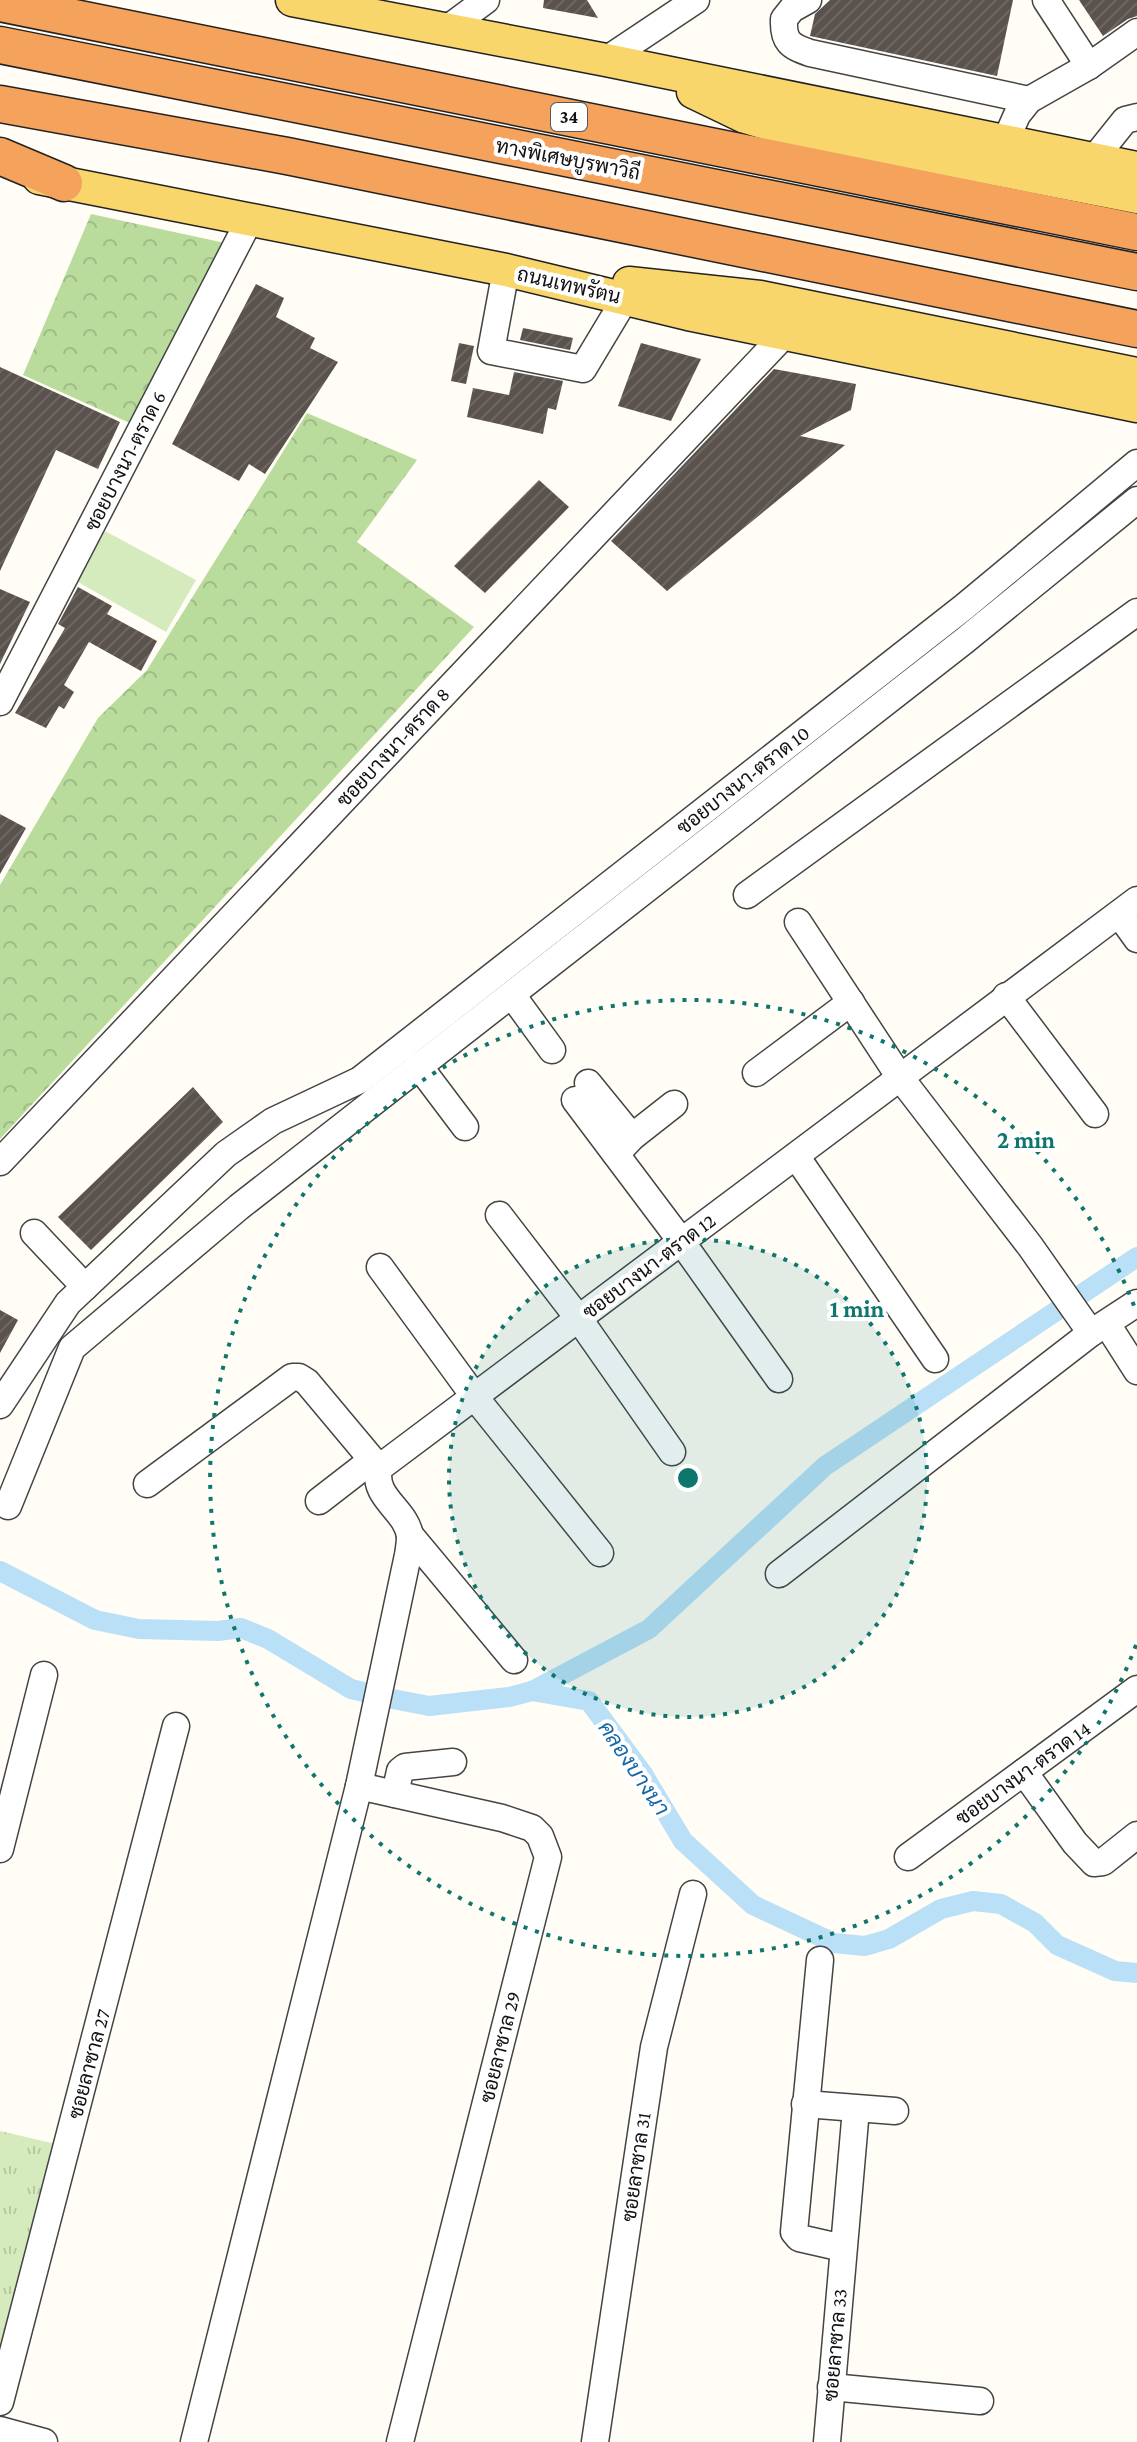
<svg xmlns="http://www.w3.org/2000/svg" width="1137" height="2442" viewBox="0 0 1137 2442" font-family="'Crimson Pro',Sarabun,serif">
	<defs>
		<pattern id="grass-tufts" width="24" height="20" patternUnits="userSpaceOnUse" patternTransform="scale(2)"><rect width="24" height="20" fill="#d5ebbd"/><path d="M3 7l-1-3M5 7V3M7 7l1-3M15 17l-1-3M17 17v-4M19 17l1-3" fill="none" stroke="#b6c8a1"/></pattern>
		<pattern id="forest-crowns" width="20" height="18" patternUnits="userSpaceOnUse" patternTransform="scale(2)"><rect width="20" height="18" fill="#b9dc9c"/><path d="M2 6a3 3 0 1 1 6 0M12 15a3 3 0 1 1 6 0" fill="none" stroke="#9ebc85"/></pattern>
		<pattern id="building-hatch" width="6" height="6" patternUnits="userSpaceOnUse" patternTransform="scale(2)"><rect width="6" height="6" fill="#5a524d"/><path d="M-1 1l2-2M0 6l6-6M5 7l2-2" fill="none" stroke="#6d6662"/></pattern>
	</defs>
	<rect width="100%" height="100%" fill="#fffdf5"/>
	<path fill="url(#grass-tufts)" d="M0 2131 56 2144 0 2356Z"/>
	<g fill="url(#forest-crowns)">
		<path d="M91 214 225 243 132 424 23 375Z"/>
		<path d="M307 413 417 460 357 542 474 627 0 1139V885L98 718 147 670Z"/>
	</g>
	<path fill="#d5ebbd" d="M105 531 196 580 166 632 78 582Z"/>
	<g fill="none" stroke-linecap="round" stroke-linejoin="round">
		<g stroke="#b9e0f7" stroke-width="20">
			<path d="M0 1571 95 1620 139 1629 218 1631 241 1628 268 1639 351 1689 393 1699 429 1706 509 1697 532 1691 589 1701 643 1774 683 1841 753 1905 834 1943 865 1946 889 1939 941 1909 973 1901 1001 1904 1035 1923 1057 1945 1115 1971 1137 1973"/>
			<path d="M532 1691 649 1629 825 1466 1137 1257"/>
		</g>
	</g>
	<g fill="url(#building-hatch)">
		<path d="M544 0H587L598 18 543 8Z"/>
		<path d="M830 0H1013L997 76 810 36 815 14Z"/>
		<path d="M1079 0H1137V16L1128 19 1103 36Z"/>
		<path d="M256 284 284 298 276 317 315 338 310 348 338 362 265 474 249 464 239 481 172 444Z"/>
		<path d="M523 328 573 338 570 350 520 340Z"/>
		<path d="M459 343 474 346 466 384 451 381Z"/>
		<path d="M641 343 701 359 671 421 618 406Z"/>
		<path d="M0 367 120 422 98 469 56 450 0 571Z"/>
		<path d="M774 369 856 384 851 410 800 436 845 445 667 591 611 541Z"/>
		<path d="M514 372 563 381 556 410 548 408 543 434 467 417 473 388 509 395Z"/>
		<path d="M539 480 569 507 485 593 454 566Z"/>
		<path d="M78 587 112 606 107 614 157 641 141 671 89 642 64 685 74 692 64 709 59 706 46 728 15 713 65 628 58 624Z"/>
		<path d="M0 589 30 602 0 664Z"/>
		<path d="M0 814 26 828 0 874Z"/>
		<path d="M193 1087 223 1122 91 1250 58 1217Z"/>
		<path d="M0 1310 18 1320 0 1353Z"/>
	</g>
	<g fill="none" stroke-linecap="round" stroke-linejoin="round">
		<g stroke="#444" stroke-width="29">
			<g id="minor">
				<path d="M808 0 792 9 784 19C783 42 790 46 810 53L1029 100"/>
				<path d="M1046 0 1089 66"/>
				<path d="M447 29 486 0"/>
				<path d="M606 60 696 0"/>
				<path d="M1005 142 1017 115 1029 100 1089 66 1137 32"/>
				<path d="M1093 160 1125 120 1137 117"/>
				<path d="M506 270 491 351 583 369 625 299"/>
				<path d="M0 702 250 219"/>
				<path d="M747 895 1137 612"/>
				<path d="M1119 914 1137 939"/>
				<path d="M798 922 899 1076 1030 1246 1091 1333"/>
				<path d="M512 995 552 1050"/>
				<path d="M1006 996 1095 1114"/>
				<path d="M419 1066 465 1127"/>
				<path d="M756 1073 851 1002"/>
				<path d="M588 1083 632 1137"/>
				<path d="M575 1100 681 1241 779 1379"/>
				<path d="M616 1154 632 1137 674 1104"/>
				<path d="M796 1156 935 1359"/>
				<path d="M0 1162 786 333"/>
				<path d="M499 1215 579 1319 672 1452"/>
				<path d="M34 1233 85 1287"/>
				<path d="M380 1267 474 1396 600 1553"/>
				<path d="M1107 1324 1137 1371"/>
				<path d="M0 1405 68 1303 226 1154 273 1121 360 1080 964 607 1137 463"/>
				<path d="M147 1484 292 1377H299L307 1382 379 1468"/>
				<path d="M319 1501 372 1460"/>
				<path d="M8 1506 72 1348 239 1207 964 641 1137 500"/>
				<path d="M410 1535 514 1660"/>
				<path d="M779 1574 1091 1333 1137 1303"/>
				<path d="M1024 1772 1075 1843 1094 1863 1103 1862 1137 1835"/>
				<path d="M359 1786 502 1818 532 1828 540 1836 548 1857 400 2442"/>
				<path d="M395 1794 400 1771 405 1767 453 1762"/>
				<path d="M0 1849 44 1675"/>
				<path d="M908 1857 1137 1689"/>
				<path d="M820 1960 794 2232 799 2238 843 2248"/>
				<path d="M805 2104 895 2111"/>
				<path d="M831 2387 980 2401"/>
				<path d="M0 2402 176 1726"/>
				<path d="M0 2430 44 2442"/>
				<path d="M194 2442 359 1786 408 1555C409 1549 410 1542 410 1536 406 1509 372 1498 379 1468L1137 900"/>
				<path d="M595 2442 654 2047 693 1894"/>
				<path d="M827 2442 856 2109"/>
			</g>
		</g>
		<g stroke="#222" stroke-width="35">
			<g id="major">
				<path d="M292 0 606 60 1137 168"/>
				<path d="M693 92 745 117 783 128 1137 197"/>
				<path d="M39 178 506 270 688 314 1137 406"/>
				<path d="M629 283 760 297 1137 374"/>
			</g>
		</g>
		<g stroke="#222" stroke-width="39">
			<g id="highway">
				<path d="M0 3 1137 232"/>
				<path d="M0 45 1137 272"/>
				<path d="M0 104 287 156 1137 329"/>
				<path d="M0 156 64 183"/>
			</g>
		</g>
		<use href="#minor" stroke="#fff" stroke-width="26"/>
		<use href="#major" stroke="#f9d66b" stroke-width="32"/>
		<use href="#highway" stroke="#f5a25d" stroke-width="36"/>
	</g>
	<circle cx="688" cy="1478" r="239" fill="#0f766e" fill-opacity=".12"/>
	<g fill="none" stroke="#0f766e" stroke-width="4" stroke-dasharray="4 8">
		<circle cx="688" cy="1478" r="239"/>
		<path d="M1136 1645A478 478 0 1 1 1136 1311"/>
	</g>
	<g text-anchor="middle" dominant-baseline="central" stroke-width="8" stroke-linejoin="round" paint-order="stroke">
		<rect fill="#fff" stroke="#585858" stroke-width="2" x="551" y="103" width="36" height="28" rx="6"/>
		<g font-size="18" font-weight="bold" fill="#111">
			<text x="569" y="117">34</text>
		</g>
		<g font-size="20" fill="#111" stroke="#fff">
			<text transform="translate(568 159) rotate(11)">ทางพิเศษบูรพาวิถี</text>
			<text transform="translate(569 285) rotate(13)">ถนนเทพรัตน</text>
			<text transform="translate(125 461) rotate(-63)">ซอยบางนา-ตราด 6</text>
			<text transform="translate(393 747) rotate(-47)">ซอยบางนา-ตราด 8</text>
			<text transform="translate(743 780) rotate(-38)">ซอยบางนา-ตราด 10</text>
			<text transform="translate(649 1266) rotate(-37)">ซอยบางนา-ตราด 12</text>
			<text transform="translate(1023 1773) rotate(-36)">ซอยบางนา-ตราด 14</text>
			<text transform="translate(500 2047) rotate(-76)">ซอยลาซาล 29</text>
			<text transform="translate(89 2064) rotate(-75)">ซอยลาซาล 27</text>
			<text transform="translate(636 2167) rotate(-82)">ซอยลาซาล 31</text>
			<text transform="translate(835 2345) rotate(-85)">ซอยลาซาล 33</text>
		</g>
		<g font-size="22" font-style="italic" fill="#1768a6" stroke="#fff">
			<text transform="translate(634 1768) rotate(56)">คลองบางนา</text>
		</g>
	</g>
	<circle cx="688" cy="1478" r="12" fill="#0f766e" stroke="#fff" stroke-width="4"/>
	<g font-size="24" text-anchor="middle" font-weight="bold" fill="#0f766e" stroke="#fff" stroke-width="8" stroke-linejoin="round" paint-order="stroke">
		<text x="1026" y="1148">2 min</text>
		<text x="857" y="1317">1 min</text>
	</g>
</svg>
